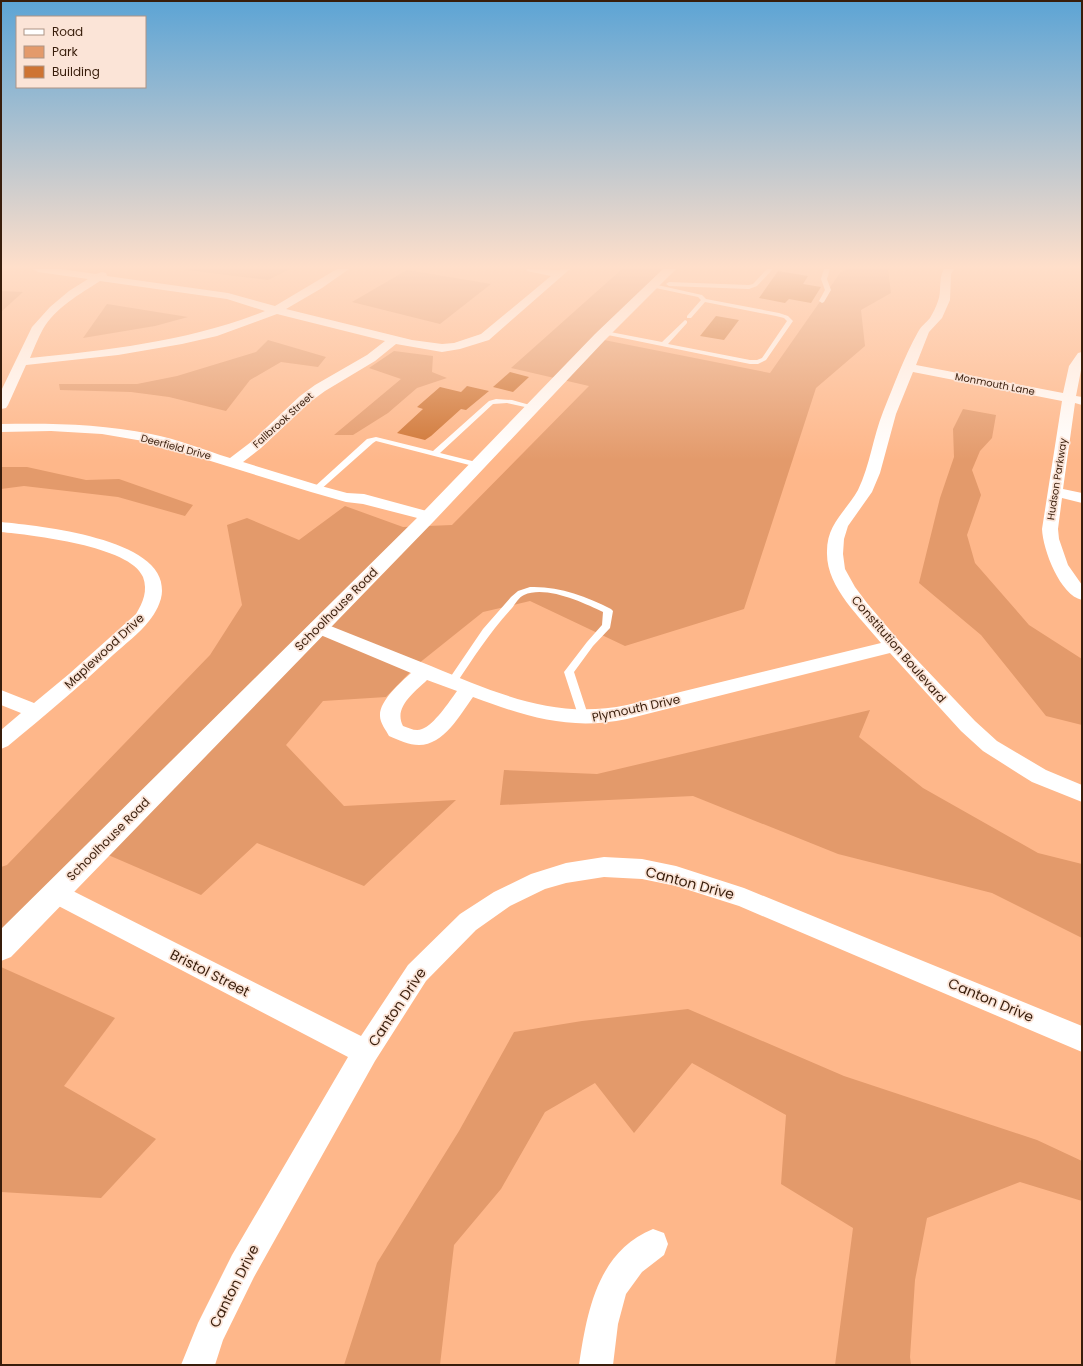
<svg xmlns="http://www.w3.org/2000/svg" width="1083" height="1366" viewBox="0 0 1083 1366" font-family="Poppins,sans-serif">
	<rect width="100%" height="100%" fill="#feb78a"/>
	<g fill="#e39a6b">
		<path d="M190 269H290L268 280 186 270Z"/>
		<path d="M622 269H671L604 340 770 373 840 273 847 269H888L891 293 861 310 865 346 816 388 744 609 625 646 530 601 483 612 418 664 386 697 323 701 286 745 344 806 456 800 364 886 257 843 201 895 99 851 1 948V867L7 865 210 655 242 605 227 525 247 518 299 540 345 506 403 527 452 525 589 386 511 368Z"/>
		<path d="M407 270 491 284 440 324 352 302Z"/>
		<path d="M1 291 23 292 1 312Z"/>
		<path d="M107 304 188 317 155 326 83 338Z"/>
		<path d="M268 340 326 357 318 367 281 362 250 380 226 411 169 397 131 392 60 390 59 384H137L177 376 256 352Z"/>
		<path d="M394 351 433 356 432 372 447 378 417 388 388 413 353 435H334L401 379 369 368Z"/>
		<path d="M963 409 996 415 992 438 980 451 972 470 981 495 967 535 975 563 1029 625 1082 659V725L1046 716 981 635 919 583 940 498 954 457 953 429Z"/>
		<path d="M1 467H27L86 480 119 479 193 505 185 516 118 497 24 486 1 489Z"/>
		<path d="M870 710 859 737 923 788 1038 853 1082 864V938L992 893 838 854 693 796 500 805 504 770 597 774Z"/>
		<path d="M1 967 115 1018 64 1086 156 1139 101 1198 1 1192Z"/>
		<path d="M688 1009 844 1076 1037 1140 1082 1161V1201L1020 1182 927 1218 915 1280 910 1357 911 1365H835L853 1228 781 1184 786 1115 692 1063 634 1133 595 1083 545 1112 501 1189 454 1245 440 1365H344L377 1263 459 1131 514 1032 582 1021Z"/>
	</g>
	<g fill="#ce7433">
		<path d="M778 271 808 276 803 284 821 287 811 303 789 299 785 303 759 298Z"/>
		<path d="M716 316 739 320 724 340 700 336Z"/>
		<path d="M510 372 529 377 513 392 493 387Z"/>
		<path d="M467 386 489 391 466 410 461 409 431 436 425 440 397 433 423 409 417 407 440 387 461 392Z"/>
	</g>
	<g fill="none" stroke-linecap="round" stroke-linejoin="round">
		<g fill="#fff" fill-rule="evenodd">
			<path d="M767 269H773L757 286 749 289 669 286 666 284 669 282 749 285 753 284Z"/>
			<path d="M824 269H830L827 279 831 290 824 302 822 303 819 301 825 290 821 279Z"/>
			<path d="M653 284 702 295 706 299 779 313 788 316 793 321 766 360 758 364H750L603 334V332L605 331 662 342 685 320 687 321V323L668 344 750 360H757L762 358 787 321 784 318 776 316 705 302 691 318H687V316L701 300 698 297 651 287 650 286Z"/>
			<path d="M496 399 512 400 537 407 534 409 507 403 493 404 440 453 480 463V467H477L376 441 373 443 319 491H316L312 489 367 439 376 437 433 451 489 401Z"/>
			<path d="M530 587C559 586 586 596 611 609L613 611 610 628 593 646 574 672 589 718 588 721H580L579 718 564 672 587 642 602 625 603 612C584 603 546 585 524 595 519 597 515 604 512 608 490 632 473 658 456 684H448L447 682 483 629 511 597 518 591Z"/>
		</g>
		<g fill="#fff" fill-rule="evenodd">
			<path d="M33 269H61L96 274 102 272 106 273 107 276 228 293 275 306 337 269H349L322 288 286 309 412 340 442 344 454 343 481 334 551 276 527 271 526 269 557 270 570 269 489 340 460 349 442 352 396 344 375 361 325 391 310 402 261 448 243 462 321 486 347 493 364 494 434 513 437 516 434 519 429 521 363 504 346 502 311 492 149 442 102 434 51 431 1 432V424C52 423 101 424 151 434 178 439 204 450 230 458L251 442 300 396 315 385 367 355 385 341 277 314 217 336 182 344 118 355 26 365 8 405 6 408 1 409V391L32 327 50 307 69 291 88 279 38 272ZM100 281 227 299 265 311C189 341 110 350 30 358 34 348 38 338 43 329 55 308 80 294 100 281Z"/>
			<path d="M944 269H954L951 274 950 300 942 318 929 332 916 365 1063 393 1069 366 1078 353 1082 352V365L1076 396 1082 397V405L1075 403 1063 489 1082 493V503L1062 498 1058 529 1059 539 1068 565 1082 585V600C1060 595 1043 550 1042 529L1062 401 913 372 896 414 880 473 872 492 848 526 844 539 843 554 845 569 855 587 867 603 900 642 975 721 997 741 1046 770 1082 785V802L1032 782 983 751 961 731 890 653 627 719C570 731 527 717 473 697 460 715 444 745 419 745 409 745 398 740 389 736 386 730 380 723 380 716 379 701 401 682 411 673L311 631 308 627 311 623 317 621 323 623C359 637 395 652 431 666 496 693 555 720 627 705L881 643C861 618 827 588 827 554 826 524 845 513 858 490 870 465 873 437 883 412 894 385 904 357 918 332 921 326 926 323 930 318 933 313 936 307 938 301 942 291 938 279 944 269ZM427 680 457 691C449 702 434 725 422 729 416 732 409 728 403 726 393 707 415 692 427 680Z"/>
			<path d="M1 522C39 526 165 538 162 591 162 601 155 614 149 621 139 634 125 644 113 655 79 687 44 716 8 746L1 749V730L21 713 1 705V690L34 703 69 674 136 614C143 602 148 591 143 577 131 546 31 535 1 532Z"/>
			<path d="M604 857 642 859 676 866 744 888 1082 1026V1052L739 906 676 886 642 879 604 877 566 883 545 889 510 906 476 930 426 981 375 1061 254 1277 223 1340 215 1365H181L198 1323 232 1255 348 1057 47 900 43 893 47 886 55 883 63 886 361 1036 408 965 460 914 494 892 531 874 566 863Z"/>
			<path d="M653 1229 664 1233 668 1244 664 1255 642 1272 626 1294 618 1324 613 1365H579C587 1312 597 1252 653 1229Z"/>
		</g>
		<path fill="#fff" fill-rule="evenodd" d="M663 269H676L605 340 435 520 11 957 1 961V929L423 512 595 334Z"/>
	</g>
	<linearGradient id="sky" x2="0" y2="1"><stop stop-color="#5ca4d5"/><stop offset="0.58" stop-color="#ffdfca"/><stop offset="1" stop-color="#ffdfca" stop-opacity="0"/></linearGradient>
	<rect width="1083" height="460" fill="url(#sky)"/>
	<g text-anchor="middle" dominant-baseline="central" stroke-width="3.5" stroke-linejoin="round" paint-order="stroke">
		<g font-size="10" fill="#381d0b" stroke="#fbe4d7">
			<text transform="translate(995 384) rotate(11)">Monmouth Lane</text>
			<text transform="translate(283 420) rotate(-42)">Fallbrook Street</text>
			<text transform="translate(176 447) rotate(15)">Deerfield Drive</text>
			<text transform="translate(1057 479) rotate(-81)">Hudson Parkway</text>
		</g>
		<g font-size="12" fill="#381d0b" stroke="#fbe4d7">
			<text transform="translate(336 609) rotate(-45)">Schoolhouse Road</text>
			<text transform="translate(899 649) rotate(49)">Constitution Boulevard</text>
			<text transform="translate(104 651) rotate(-43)">Maplewood Drive</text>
			<text transform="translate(636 708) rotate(-12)">Plymouth Drive</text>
			<text transform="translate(108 839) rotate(-45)">Schoolhouse Road</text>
		</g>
		<g font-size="14" fill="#381d0b" stroke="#fbe4d7">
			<text transform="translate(690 883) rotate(15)">Canton Drive</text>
			<text transform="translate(210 973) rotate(27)">Bristol Street</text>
			<text transform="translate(991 1000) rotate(23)">Canton Drive</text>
			<text transform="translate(397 1007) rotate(-56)">Canton Drive</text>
			<text transform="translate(234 1286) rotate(-63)">Canton Drive</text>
		</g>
	</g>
	<rect width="1083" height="1366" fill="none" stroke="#381d0b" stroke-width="4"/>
	<rect x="16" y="16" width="130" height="72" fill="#fbe4d7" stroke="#ad9485"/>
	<rect x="24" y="29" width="20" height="6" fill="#ffffff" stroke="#ad9485"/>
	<text x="52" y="36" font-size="12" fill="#381d0b">Road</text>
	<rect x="24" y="46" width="20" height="12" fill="#e39a6b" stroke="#ad9485"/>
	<text x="52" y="56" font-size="12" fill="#381d0b">Park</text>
	<rect x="24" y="66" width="20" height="12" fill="#ce7433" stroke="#ad9485"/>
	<text x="52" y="76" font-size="12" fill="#381d0b">Building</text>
</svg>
